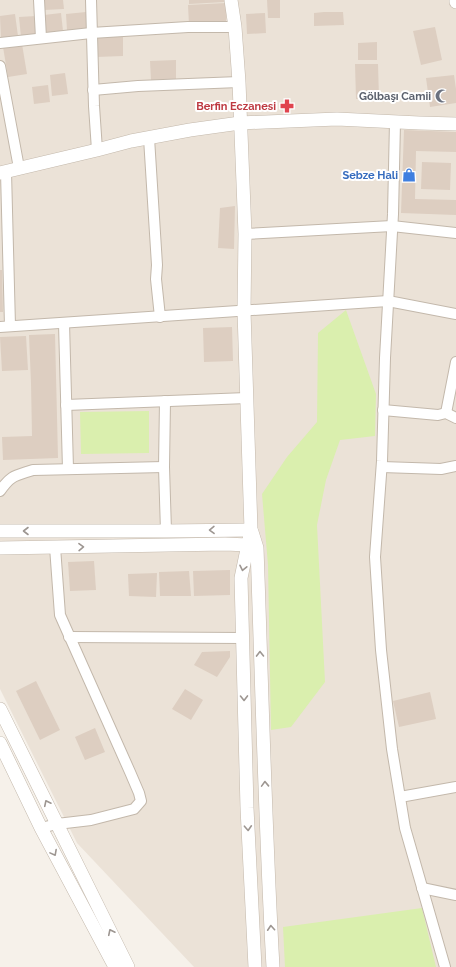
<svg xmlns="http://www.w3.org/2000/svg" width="456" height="967" viewBox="0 0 456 967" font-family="Raleway,sans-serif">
	<rect width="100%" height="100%" fill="#f6f1ea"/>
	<path fill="#ebe2d7" d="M0 0H456V967H194L77 843 0 689Z"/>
	<g fill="#daefae">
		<path d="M346 310 376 394 375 436 340 440 326 480 317 525 325 682 291 727 271 730 268 565 262 494 287 457 317 422 318 333Z"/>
		<path d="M149 411V453L81 454 80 412Z"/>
		<path d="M422 908 436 967H285L283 927Z"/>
	</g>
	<g fill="#ddcec1">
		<path d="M44 0H63L64 9 44 10Z"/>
		<path d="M189 0H224V2L189 4Z"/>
		<path d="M267 0H280V18H268Z"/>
		<path d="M226 3V24L189 25 188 5Z"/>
		<path d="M86 12 87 29 67 30 66 14Z"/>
		<path d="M324 12H343L344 25 314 26V13Z"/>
		<path d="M61 13 63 31 45 33 44 15Z"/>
		<path d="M265 13 266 33 247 34 246 14Z"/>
		<path d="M15 14 18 36 1 39 0 16Z"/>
		<path d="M36 16 38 36 21 37 19 17Z"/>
		<path d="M435 27 442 60 421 65 413 31Z"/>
		<path d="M123 35V56L96 57V36Z"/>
		<path d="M377 42V60H358V43Z"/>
		<path d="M22 44 27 74 8 77 3 47Z"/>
		<path d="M176 60V79L151 80 150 61Z"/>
		<path d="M355 64H378L379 98 356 99Z"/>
		<path d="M65 73 68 94 52 96 50 75Z"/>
		<path d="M454 75 456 89V103L430 107 426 78Z"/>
		<path d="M48 85 50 102 34 104 32 87Z"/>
		<path d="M404 130 456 132V152L416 151 415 199 456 200V215L401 213Z"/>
		<path d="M422 162 451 163 450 190 421 189Z"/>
		<path d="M235 206 234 249 218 248 220 208Z"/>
		<path d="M0 270H2L3 312H0Z"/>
		<path d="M232 327 233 361 204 362 203 328Z"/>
		<path d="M55 334 58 458 3 460 2 437 32 436 31 383 29 335Z"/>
		<path d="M26 336 28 370 2 371 0 337Z"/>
		<path d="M94 561 96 590 70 591 68 562Z"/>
		<path d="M230 570V595L194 596 193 571Z"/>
		<path d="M189 571 191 596H160L159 572Z"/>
		<path d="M157 573 156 597 129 596 128 574Z"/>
		<path d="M230 651V657L217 677 194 665 202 652Z"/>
		<path d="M36 681 60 730 40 740 16 691Z"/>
		<path d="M185 689 203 700 191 720 172 709Z"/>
		<path d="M430 692 436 719 399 727 393 701Z"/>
		<path d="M95 728 105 752 85 760 75 737Z"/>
	</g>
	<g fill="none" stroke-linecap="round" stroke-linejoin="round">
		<g stroke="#c3b8ab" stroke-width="12">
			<g id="minor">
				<path d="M39 0 41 38"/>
				<path d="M91 0 94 106 97 150"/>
				<path d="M0 43 91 33 188 27H235"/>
				<path d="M0 66 19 168"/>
				<path d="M93 90 138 86 239 82"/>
				<path d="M395 122 393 214 385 358 382 461 375 557 381 650 392 749 405 828 445 967"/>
				<path d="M149 138 157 265 156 279 160 317"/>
				<path d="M6 172 10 326"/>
				<path d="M245 234 392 226 456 233"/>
				<path d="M64 323 68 469"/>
				<path d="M0 327 388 301 456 314"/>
				<path d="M165 401 164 467 166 531"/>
				<path d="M66 405 247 398"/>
				<path d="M383 410 438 415 446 413 456 418"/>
				<path d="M446 413 456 362"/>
				<path d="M382 467 441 469 456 466"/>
				<path d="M0 491C11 475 15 476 33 470L164 467"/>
				<path d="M69 637 243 638"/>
				<path d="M400 797 456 787"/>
				<path d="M41 828 57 824 91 820 134 809 141 801 139 793 130 772 60 615 55 547"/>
				<path d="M422 888 456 895"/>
			</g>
		</g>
		<g stroke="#c3b8ab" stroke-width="14">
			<g id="tertiary">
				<path d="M231 0 235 27 239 82 245 234 244 311 251 530 241 578 247 808 255 967"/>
				<path d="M456 0V2"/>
				<path d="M0 173 97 150 131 141 190 130 240 123 337 119 419 123 456 124"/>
				<path d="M0 531H166L251 530"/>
				<path d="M252 532 257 548C262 687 265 827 273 967"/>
				<path d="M0 548 225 544 248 545 256 547"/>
				<path d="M0 709 128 967"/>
				<path d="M0 743 41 828 115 967"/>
			</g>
		</g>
		<use href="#minor" stroke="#fff" stroke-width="10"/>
		<use href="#tertiary" stroke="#fff" stroke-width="13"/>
	</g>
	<defs><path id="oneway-chevron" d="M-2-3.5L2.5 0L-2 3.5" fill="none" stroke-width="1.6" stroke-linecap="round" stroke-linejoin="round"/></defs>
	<g stroke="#9d9691">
		<use href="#oneway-chevron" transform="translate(212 530) rotate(179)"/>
		<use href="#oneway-chevron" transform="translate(26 531) rotate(180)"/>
		<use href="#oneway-chevron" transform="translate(81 547) rotate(-1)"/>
		<use href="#oneway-chevron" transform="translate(243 568) rotate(102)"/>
		<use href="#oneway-chevron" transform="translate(260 654) rotate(-91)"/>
		<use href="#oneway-chevron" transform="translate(244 698) rotate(89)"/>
		<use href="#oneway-chevron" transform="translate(265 784) rotate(-92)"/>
		<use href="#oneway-chevron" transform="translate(47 803) rotate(-116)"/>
		<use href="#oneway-chevron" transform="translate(248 828) rotate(87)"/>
		<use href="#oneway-chevron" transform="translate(54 853) rotate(62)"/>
		<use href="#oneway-chevron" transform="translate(271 928) rotate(-94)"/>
		<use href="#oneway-chevron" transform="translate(111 932) rotate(-116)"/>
	</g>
	<defs>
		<g id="mosque-bare" transform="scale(1.08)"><path d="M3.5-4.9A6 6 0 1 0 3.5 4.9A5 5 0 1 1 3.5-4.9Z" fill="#6b7280" stroke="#fff" stroke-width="2.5" paint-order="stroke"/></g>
		<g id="pharmacy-bare" transform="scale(1.08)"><path d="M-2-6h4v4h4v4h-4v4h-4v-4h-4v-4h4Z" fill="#e0444e" stroke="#fff" stroke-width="2.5" paint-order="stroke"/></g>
		<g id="shop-bare" transform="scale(1.08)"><path d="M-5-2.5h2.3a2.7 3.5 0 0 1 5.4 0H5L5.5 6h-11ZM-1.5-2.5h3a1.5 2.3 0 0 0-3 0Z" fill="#3f7fe0" stroke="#fff" stroke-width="2.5" paint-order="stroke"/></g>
	</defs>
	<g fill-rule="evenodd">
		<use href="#mosque-bare" x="442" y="96"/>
		<use href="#pharmacy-bare" x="287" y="106"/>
		<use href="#shop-bare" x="409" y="175"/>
	</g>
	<g text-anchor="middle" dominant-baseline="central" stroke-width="4" stroke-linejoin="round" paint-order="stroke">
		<g font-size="11" font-weight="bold" fill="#5b616d" stroke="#fff" text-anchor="end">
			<text x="431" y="96">Gölbaşı Camii</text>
		</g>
		<g font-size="11" font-weight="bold" fill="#be3a42" stroke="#fff" text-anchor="end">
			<text x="276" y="106">Berfin Eczanesi</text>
		</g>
		<g font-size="11" font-weight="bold" fill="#366cbe" stroke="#fff" text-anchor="end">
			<text x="398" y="175">Sebze Hali</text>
		</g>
	</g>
</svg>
